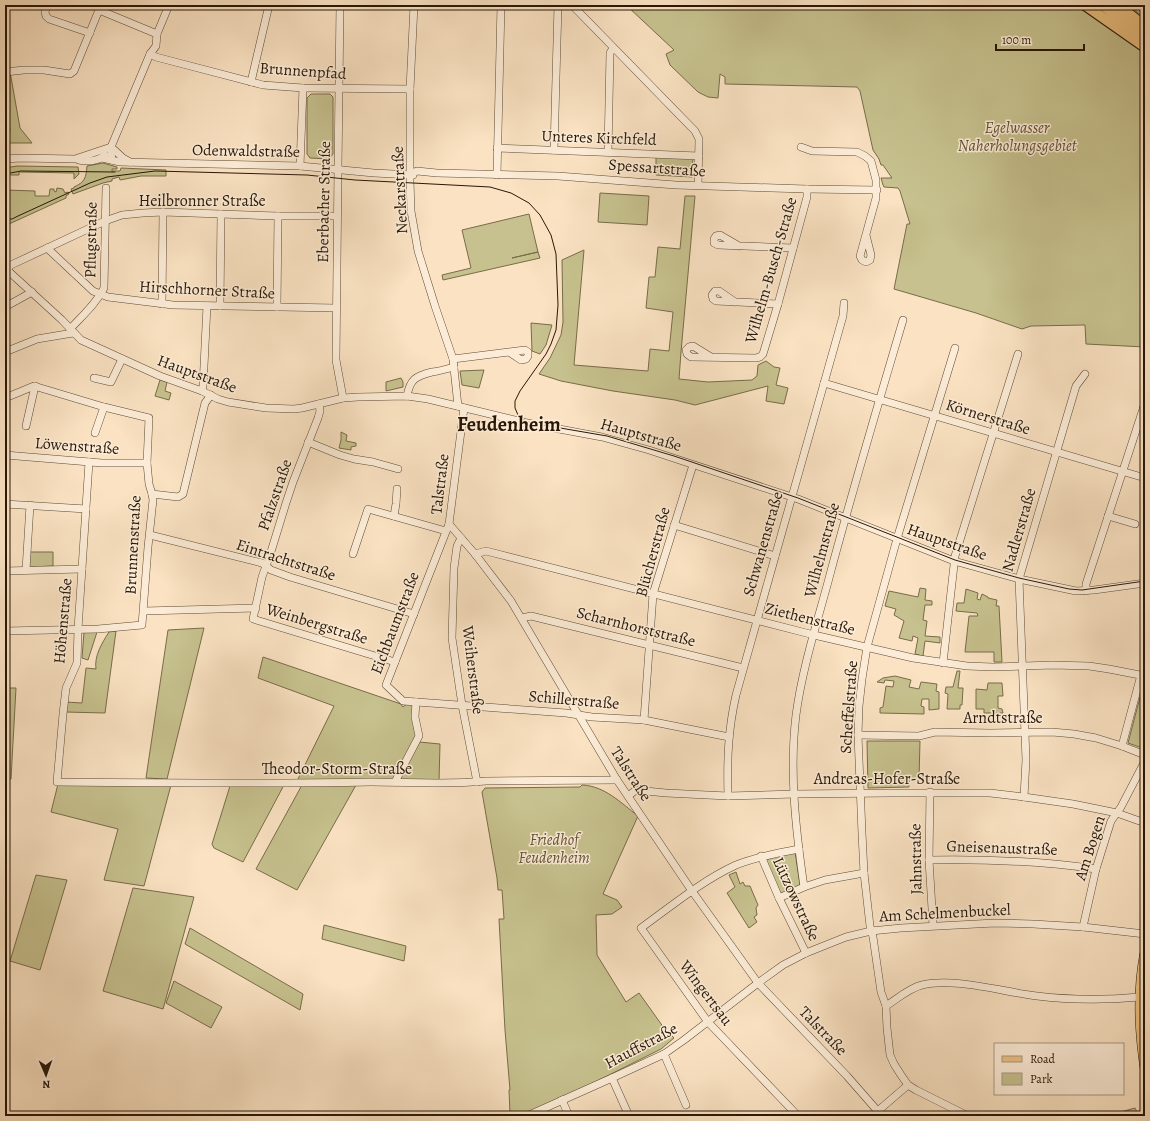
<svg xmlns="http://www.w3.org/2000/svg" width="1150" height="1121" viewBox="0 0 1150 1121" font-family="Alegreya,serif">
	<rect width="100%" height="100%" fill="#fae2c2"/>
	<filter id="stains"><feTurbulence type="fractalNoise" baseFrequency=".005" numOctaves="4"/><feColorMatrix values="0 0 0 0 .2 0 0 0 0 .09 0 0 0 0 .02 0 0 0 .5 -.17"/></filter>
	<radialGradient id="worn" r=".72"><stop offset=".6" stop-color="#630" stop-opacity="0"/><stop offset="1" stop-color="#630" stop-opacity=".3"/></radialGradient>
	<g fill="#c6c18e" stroke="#786c4a">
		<path d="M5 5H8L9 38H7L9 66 20 128 32 143H5L10 130 5 95Z"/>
		<path d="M626 5H1081L1145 50V347L1086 344 1085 325 1031 326 1022 329 976 313 894 289 907 224H910L900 191 898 188 884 187 883 185 881 178H892L883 165H881L879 159 873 150 860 91 857 87 725 84V77L720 74 718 98 708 97 698 92 670 65 666 54 674 50Z"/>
		<path d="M1128 5H1145V18Z"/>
		<path d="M311 94H330L333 97V154L329 159 310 158 307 154V98Z"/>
		<path d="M656 155 693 156 692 177 656 175Z"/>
		<path d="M103 163 117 167V169H112V171H120L121 168 166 170V176H141L120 180 119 177 112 179V181L103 183 73 194 71 189 74 188V187C85 182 86 178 87 166Z"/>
		<path d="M17 166 78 167 79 174 74 179V173L21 172H19V175H5V168Z"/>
		<path d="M57 188 63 189 65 193 68 192 69 194 66 196V198L9 224H5V190L35 191V196H49L50 189H54V191L56 192Z"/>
		<path d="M600 193 649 196 647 225 598 222Z"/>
		<path d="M685 196H695L681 352 679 379 708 382 752 380 757 376 758 365 766 361 774 367 780 368 776 385 788 388 784 404 766 401 768 386 695 405 675 400 613 391 561 381 539 374 550 358 561 335 563 322 562 260 584 250 574 365 648 371 650 349 669 351 673 312 646 308 649 277H655L658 247 680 249Z"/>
		<path d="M529 214 538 252 512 258 538 252 540 258 443 280 442 275 471 268 462 230Z"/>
		<path d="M531 323 552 325 546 345 540 354 532 351Z"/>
		<path d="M484 370 479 388 462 385 460 371Z"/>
		<path d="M401 378 403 382V387L386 391V382Z"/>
		<path d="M160 380 167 382 165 391 171 393 169 400 155 396Z"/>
		<path d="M341 432 347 435 346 441 356 443V446L351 447V450L339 448 341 440Z"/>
		<path d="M30 552H53V566L29 567Z"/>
		<path d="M920 588 926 589 925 600 932 601V605H925L923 620 927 621 925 636 940 637V643L925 641 923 656 915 654 918 638 913 636 912 641 899 638 904 621 894 615 896 609 885 606 889 591 918 597Z"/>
		<path d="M966 589 978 593 977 599 980 600 982 594 988 597V598L997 600 996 606H999L1002 662H994V652H965L969 616H978L977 613 956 611 957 603H964Z"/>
		<path d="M204 628 167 779 146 778 168 630Z"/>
		<path d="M116 631 105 713 65 712 66 702 82 703 86 668 96 669C94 656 102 643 109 632Z"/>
		<path d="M84 632H97L88 660 82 658Z"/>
		<path d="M263 657 401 704 403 707 408 703 414 705 419 742 440 744 439 781H297L334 706 258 678Z"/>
		<path d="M957 671H960L958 688H963L962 705H960V709H947L948 694 945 693 946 687H953Z"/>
		<path d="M895 676 911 680 909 687 919 689 921 682 937 684 936 691 939 692V709L929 710V699H922L921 706 924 707V714L880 713V708L883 707 886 686 893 687 894 681 885 680 884 683 877 682 883 678Z"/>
		<path d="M1144 682H1145V749L1128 743Z"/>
		<path d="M988 683H1002L1003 696H998V708L1002 709 1003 713H984V709H976V689L987 690Z"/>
		<path d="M5 688H16L11 779H5Z"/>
		<path d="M867 741H920L919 779 909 780V787L868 788Z"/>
		<path d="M58 784 171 785 144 886 104 880 118 829 51 812Z"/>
		<path d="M284 785 243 862 214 848 212 844 230 786Z"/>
		<path d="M302 785H356L297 890 256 869Z"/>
		<path d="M582 785C605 786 621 803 638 816L603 894 617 900 622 907 612 914 596 915 597 955 626 1002 639 993 664 1028 674 1038 661 1049 591 1084 520 1116H513L510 1114 509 1090H510L505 1030 499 919H504L502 890H498L497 878 482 792 485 788 580 787Z"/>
		<path d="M795 852 800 885 780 894 765 858Z"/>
		<path d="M736 872 740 884 743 882 745 886H750L758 905 756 908 757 915 754 917 757 922 749 928 727 893 735 887 729 875Z"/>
		<path d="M36 875 67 880 40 970 10 961Z"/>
		<path d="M133 888 194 897 163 1009 103 991Z"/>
		<path d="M324 925 406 946 404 961 322 939Z"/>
		<path d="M190 928 303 994 300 1010 185 944Z"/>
		<path d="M174 981 222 1007 211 1028 166 1003Z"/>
		<path d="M1135 1108 1139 1116H1114L1117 1113Z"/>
	</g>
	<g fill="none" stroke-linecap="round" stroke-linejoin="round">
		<g stroke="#5d4a35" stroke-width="8">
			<g id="minor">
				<path d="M47 5 45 12 46 16 49 19 90 33"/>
				<path d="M340 5 338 169 336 360 343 398"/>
				<path d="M414 5 410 89V181L411 211 418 251 435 306 453 359 458 406"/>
				<path d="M572 5 695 131 699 139 698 185"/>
				<path d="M99 10 157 34"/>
				<path d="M150 54 156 57 263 85 303 88 410 89"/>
				<path d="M5 72 24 70H44L70 74 74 71 101 5"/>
				<path d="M251 82 269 5"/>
				<path d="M111 147 123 158 130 162"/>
				<path d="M801 147 812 151 857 152 865 156 871 161 876 180V198L860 256 862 260 866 262 870 260 871 255 866 235"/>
				<path d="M497 148 699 156"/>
				<path d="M554 150 558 5"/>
				<path d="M608 152 610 53 613 48"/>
				<path d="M102 158 120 162 300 166 374 173 413 175"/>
				<path d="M5 159 21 158 75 159 111 147"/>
				<path d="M79 160C88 162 99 161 105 155"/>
				<path d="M112 160 111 153V147L150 54 156 46 157 34 169 5"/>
				<path d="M300 166 303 88"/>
				<path d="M410 174 417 171 437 173 558 176 676 185 807 189 877 190"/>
				<path d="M497 175 501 5"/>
				<path d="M739 246 720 235 716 236 714 239V243L718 245 793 248"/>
				<path d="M47 248 93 291 108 297 173 305 336 308"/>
				<path d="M5 268 62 320 81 340 160 376 202 391 218 399 228 402 266 408 294 409 302 408 343 398 358 397 407 396 428 399 527 423 602 437 649 450 798 499 954 561 1019 579 1076 591 1094 590 1145 583"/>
				<path d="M7 269 11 265 105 221 122 215 143 213 163 212 278 216H337"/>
				<path d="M735 302 719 291H715L712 295 713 299 716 301 778 304"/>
				<path d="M162 304 163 212"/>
				<path d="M220 306 221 214"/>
				<path d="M5 307 32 292"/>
				<path d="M277 307 278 216"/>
				<path d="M70 329C82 316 96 304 104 288L106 188"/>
				<path d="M955 348 899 532 895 546 867 647 862 679 859 706 858 735 862 833 864 873 870 926 873 937 881 992 886 1006 887 1028 890 1055 894 1064 901 1075 908 1085 916 1090 968 1116"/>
				<path d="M5 352 37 339 73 333"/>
				<path d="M711 357 693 346 689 347 686 350 687 354 691 357 756 358 760 357 763 354 778 304 807 197V189"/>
				<path d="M453 359 509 352 521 360 526 359 528 356V352L525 350 509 352"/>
				<path d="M94 378 111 382 122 359"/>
				<path d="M824 383 1145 478"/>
				<path d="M202 391 203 386 207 306"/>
				<path d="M407 396C410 379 416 376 432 372 440 371 447 369 454 367"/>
				<path d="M5 398 34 386 104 407 149 418 147 463 149 484 152 494 153 500 148 547 142 625 98 629 5 631"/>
				<path d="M319 404 320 411 318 418 293 482 286 503 270 555 262 577 253 619 395 662"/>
				<path d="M464 408 449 524 386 685 403 701 566 713 592 717 644 720 729 737"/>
				<path d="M26 426 35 386"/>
				<path d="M95 433 104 407"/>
				<path d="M308 442 340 455 354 459 373 462 398 469"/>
				<path d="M5 455 102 463H147"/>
				<path d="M89 462 78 629 77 663 66 688 63 714 57 782C162 783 267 784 371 782 410 782 448 785 486 781L617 780"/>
				<path d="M152 494 178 497 183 494 205 403 211 395"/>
				<path d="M5 504 86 509"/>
				<path d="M394 516 396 504 397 489"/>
				<path d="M1108 516 1135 524"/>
				<path d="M449 524 475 554 511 601 617 780 692 891 758 983 847 1076 882 1116"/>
				<path d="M674 525 775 556"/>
				<path d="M150 535 262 563 271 570 290 577 414 614"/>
				<path d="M461 538 457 546 454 568 452 638 462 705 477 782"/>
				<path d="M353 554 368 509 446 531"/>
				<path d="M475 554 486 551 814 635 913 658 967 666 993 667 1053 665 1089 666 1109 669 1145 676"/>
				<path d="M26 570 30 505"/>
				<path d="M5 571 82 569"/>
				<path d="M1086 591V584L1145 403"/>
				<path d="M144 611 256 608"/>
				<path d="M522 618 531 616 743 668"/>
				<path d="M943 663 955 556 1018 354"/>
				<path d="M644 720 653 594 693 465"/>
				<path d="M858 735 919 736 935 732 991 733 1052 732 1074 734 1096 738 1122 746 1145 755"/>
				<path d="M1122 746 1141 675"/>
				<path d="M395 782 419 736 415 717 416 702"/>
				<path d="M930 792 929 860 933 925"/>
				<path d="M628 796 636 790 666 793 728 796 795 794 890 793H990L1024 797 1073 804 1117 813 1145 823"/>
				<path d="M728 796C727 760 728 730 736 695L843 316 844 303"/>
				<path d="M1024 797 1026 760 1019 579 1076 386 1085 374"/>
				<path d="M761 856 779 898 806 953"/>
				<path d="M929 860C986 859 1041 861 1096 869"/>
				<path d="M804 887C796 831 789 772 796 715 802 670 816 626 828 582 851 495 877 408 903 320"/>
				<path d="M779 898 804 887 825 880 864 873"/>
				<path d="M1083 927 1096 869 1111 821 1121 807 1145 761"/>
				<path d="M886 1006C897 999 909 988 922 985 954 977 1003 992 1037 996 1070 1000 1106 1000 1140 997"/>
				<path d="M664 1054 686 1105"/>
				<path d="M612 1078 629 1116"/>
				<path d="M562 1100 569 1116"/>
				<path d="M527 1116 612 1078 664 1054 684 1040 758 983 783 965 806 953 846 937 871 931 901 928 995 923 1033 924 1083 927 1145 934"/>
				<path d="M798 1116 708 1022 641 928C670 907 703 880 736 865 756 857 777 853 799 849"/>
				<path d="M872 1116 908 1085"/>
			</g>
		</g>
		<g stroke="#291706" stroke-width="10">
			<path id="major" d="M1145 952C1137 991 1139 1030 1145 1069"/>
		</g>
		<g stroke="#291706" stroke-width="12">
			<g id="highway">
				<path d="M1085 5 1145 47"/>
				<path d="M1103 5 1145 39"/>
				<path d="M1118 5 1145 27"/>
			</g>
		</g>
		<use href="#minor" stroke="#fcecd7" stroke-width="7"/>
		<use href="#major" stroke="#edc181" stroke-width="9"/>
		<use href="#highway" stroke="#edc181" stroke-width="10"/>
		<g stroke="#291706" stroke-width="1">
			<path d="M5 174 21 171 115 172"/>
			<path d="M5 219H12L18 216 90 183 107 177 155 171 307 175 355 180 490 187 511 193 529 203 540 215 551 235 556 254 558 305 556 330 551 344 546 354 520 391 515 401V408L518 415 524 420 531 423 607 436 674 456 798 498 955 560 1019 578 1069 589 1082 590 1145 581"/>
		</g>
	</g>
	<g text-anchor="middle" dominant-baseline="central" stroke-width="3" stroke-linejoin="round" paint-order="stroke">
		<g font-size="16" fill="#291706" stroke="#fcecd7">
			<text transform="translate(303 71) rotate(4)">Brunnenpfad</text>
			<text transform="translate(599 138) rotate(2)">Unteres Kirchfeld</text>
			<text transform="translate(246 151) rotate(1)">Odenwaldstraße</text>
			<text transform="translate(657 168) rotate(4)">Spessartstraße</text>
			<text transform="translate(400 190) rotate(-93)">Neckarstraße</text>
			<text x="202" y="201">Heilbronner Straße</text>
			<text transform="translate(324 202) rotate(-89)">Eberbacher Straße</text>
			<text transform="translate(91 240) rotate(-89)">Pflugstraße</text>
			<text transform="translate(771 270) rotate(-74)">Wilhelm-Busch-Straße</text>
			<text transform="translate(207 290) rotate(3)">Hirschhorner Straße</text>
			<text transform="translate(197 374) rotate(20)">Hauptstraße</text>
			<text transform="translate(988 417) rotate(17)">Körnerstraße</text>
			<text transform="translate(641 435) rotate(16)">Hauptstraße</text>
			<text transform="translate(77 446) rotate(4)">Löwenstraße</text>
			<text transform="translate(440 484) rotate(-83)">Talstraße</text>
			<text transform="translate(275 495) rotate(-71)">Pfalzstraße</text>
			<text transform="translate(1019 530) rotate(-74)">Nadlerstraße</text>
			<text transform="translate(947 542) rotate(19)">Hauptstraße</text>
			<text transform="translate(763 544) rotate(-74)">Schwanenstraße</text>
			<text transform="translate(133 545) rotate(-87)">Brunnenstraße</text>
			<text transform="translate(822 550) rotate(-75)">Wilhelmstraße</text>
			<text transform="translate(653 552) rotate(-75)">Blücherstraße</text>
			<text transform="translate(286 560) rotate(18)">Eintrachtstraße</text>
			<text transform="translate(810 619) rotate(14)">Ziethenstraße</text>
			<text transform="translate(63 621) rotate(-85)">Höhenstraße</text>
			<text transform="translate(395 623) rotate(-69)">Eichbaumstraße</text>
			<text transform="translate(317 624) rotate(17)">Weinbergstraße</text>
			<text transform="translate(636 627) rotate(14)">Scharnhorststraße</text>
			<text transform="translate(473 670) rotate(83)">Weiherstraße</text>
			<text transform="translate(574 700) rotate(5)">Schillerstraße</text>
			<text transform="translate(849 707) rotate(-86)">Scheffelstraße</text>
			<text x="1003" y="718">Arndtstraße</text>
			<text x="337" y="769">Theodor-Storm-Straße</text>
			<text transform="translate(631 774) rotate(57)">Talstraße</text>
			<text x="887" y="779">Andreas-Hofer-Straße</text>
			<text transform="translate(1002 848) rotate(2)">Gneisenaustraße</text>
			<text transform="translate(1090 848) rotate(-72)">Am Bogen</text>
			<text transform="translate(916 859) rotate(-91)">Jahnstraße</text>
			<text transform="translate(796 899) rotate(65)">Lützowstraße</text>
			<text transform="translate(945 913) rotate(-3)">Am Schelmenbuckel</text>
			<text transform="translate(706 993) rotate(53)">Wingertsau</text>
			<text transform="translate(823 1031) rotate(46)">Talstraße</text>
			<text transform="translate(641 1046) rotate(-28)">Hauffstraße</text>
		</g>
		<g font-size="16" font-style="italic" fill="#605236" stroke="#fcecd7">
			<text x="1017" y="128">Egelwasser<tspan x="1017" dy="18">Naherholungsgebiet</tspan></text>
			<text x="554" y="840">Friedhof<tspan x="554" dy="18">Feudenheim</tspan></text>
		</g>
		<g font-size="20" font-weight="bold" fill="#291706" stroke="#fcecd7">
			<text x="509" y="424">Feudenheim</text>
		</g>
	</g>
	<rect width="1150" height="1121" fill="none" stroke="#fae2c2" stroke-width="20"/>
	<rect x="6" y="6" width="1138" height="1109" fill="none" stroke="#291706" stroke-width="2"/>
	<rect x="10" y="10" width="1130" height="1101" fill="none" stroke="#291706"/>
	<rect x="994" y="1043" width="130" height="52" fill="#fcecd7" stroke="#a89783"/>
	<rect x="1002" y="1056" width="20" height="6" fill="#edc181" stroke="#a89783"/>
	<text x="1030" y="1063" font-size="12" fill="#291706">Road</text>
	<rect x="1002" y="1073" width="20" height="12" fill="#c6c18e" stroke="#a89783"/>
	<text x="1030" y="1083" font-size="12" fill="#291706">Park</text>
	<g transform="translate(46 1075) rotate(178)" stroke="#fcecd7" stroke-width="3" paint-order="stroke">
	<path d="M0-3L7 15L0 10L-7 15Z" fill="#291706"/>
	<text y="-6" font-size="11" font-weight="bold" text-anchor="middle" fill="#291706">N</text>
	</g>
	<path d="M996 44v6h88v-6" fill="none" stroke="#291706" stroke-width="2"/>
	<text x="1002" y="44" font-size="12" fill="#291706" stroke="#fcecd7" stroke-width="3" paint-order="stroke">100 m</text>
	<rect width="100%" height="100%" filter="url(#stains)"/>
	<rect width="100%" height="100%" fill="url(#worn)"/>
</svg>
